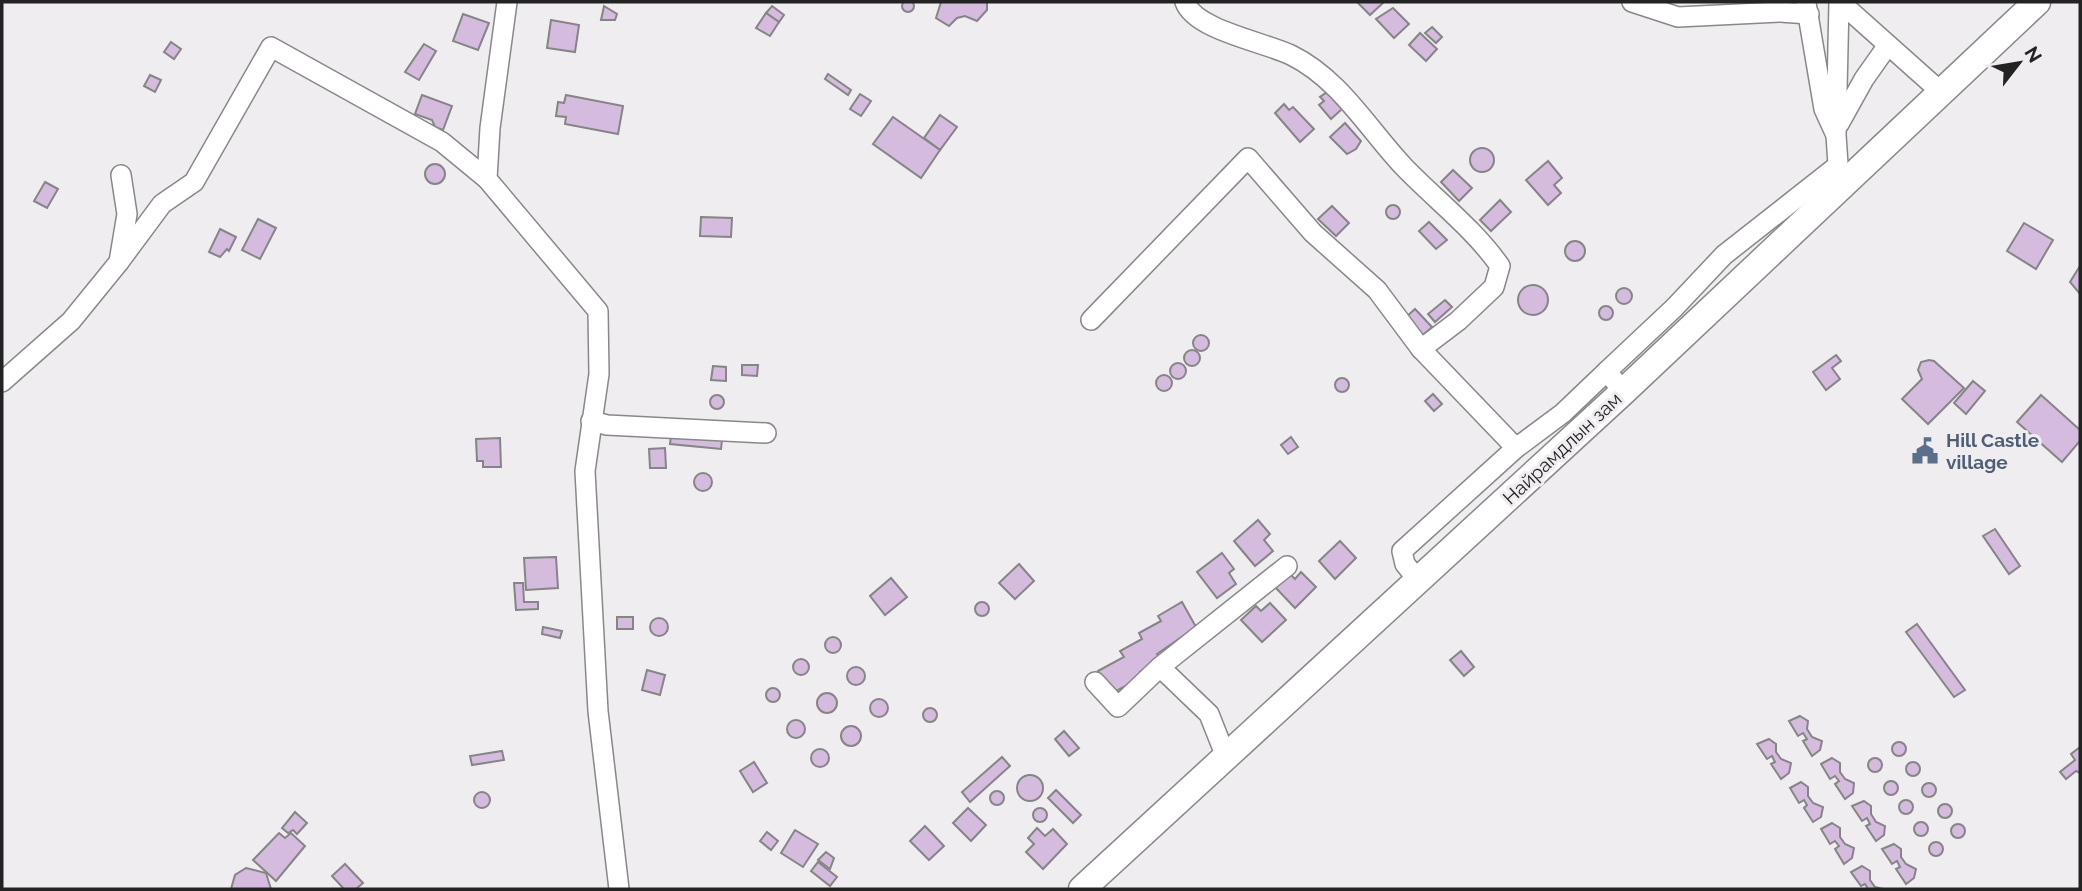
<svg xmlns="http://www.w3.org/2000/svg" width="2082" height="891" viewBox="0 0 2082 891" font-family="Raleway,sans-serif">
	<rect width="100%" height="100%" fill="#efedef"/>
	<g fill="#d5bcde" stroke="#858486" stroke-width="2">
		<circle cx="908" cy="6" r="6"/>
		<path d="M941 2H987V10L977 21 965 16 957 18 949 26 936 18Z"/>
		<path d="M1357 2H1384L1370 15Z"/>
		<path d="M604 6 617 14 615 20H601Z"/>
		<path d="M772 6 784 15 779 22 766 13Z"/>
		<path d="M1393 8 1409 24 1394 38 1376 19Z"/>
		<path d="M766 13 779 22 770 36 756 28Z"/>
		<path d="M463 14 489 23 478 50 453 41Z"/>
		<path d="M551 20 579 25 575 52 547 48Z"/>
		<path d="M1432 27 1442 37 1436 43 1425 33Z"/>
		<path d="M1420 33 1437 49 1426 61 1409 45Z"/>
		<path d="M171 42 181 49 174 59 164 52Z"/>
		<path d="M424 44 436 51 419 80 405 72Z"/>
		<path d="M828 74 851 90 848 95 825 79Z"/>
		<path d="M150 75 161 80 155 92 144 86Z"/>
		<path d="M1327 92 1342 109 1331 119 1319 105 1324 101 1320 97Z"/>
		<path d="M860 94 871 101 861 116 850 109Z"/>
		<path d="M422 95 452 106 443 130 435 127 432 120 415 114Z"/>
		<path d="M566 95 623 106 618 134 565 124 566 117 556 116 558 102 564 103Z"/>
		<path d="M1284 104 1289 110 1293 107 1314 129 1300 142 1275 113Z"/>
		<path d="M940 115 957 127 940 150 924 138Z"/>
		<path d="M893 117 940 150 921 178 873 144Z"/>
		<path d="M1345 123 1361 141 1356 149 1347 154 1330 137Z"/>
		<circle cx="1482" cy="160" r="12"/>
		<path d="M1548 161 1562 178 1554 185 1561 193 1548 205 1526 180Z"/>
		<circle cx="435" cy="174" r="10"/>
		<path d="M1453 170 1472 188 1459 201 1441 182Z"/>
		<path d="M45 182 58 189 47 208 34 201Z"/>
		<path d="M1500 200 1511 212 1491 231 1480 220Z"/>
		<circle cx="1393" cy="212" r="7"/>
		<path d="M1332 206 1349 223 1336 236 1318 219Z"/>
		<path d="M701 217 732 218 731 237 700 236Z"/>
		<path d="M258 219 276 228 260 259 242 250Z"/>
		<path d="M1429 222 1447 240 1436 249 1419 231Z"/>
		<path d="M2024 223 2053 240 2036 269 2007 251Z"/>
		<path d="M220 229 236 237 229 251 227 249 220 257 209 252Z"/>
		<circle cx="1575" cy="251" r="10"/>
		<path d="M2080 266V294L2070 282Z"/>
		<circle cx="1533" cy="300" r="15"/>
		<circle cx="1624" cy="296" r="8"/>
		<path d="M1445 300 1452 307 1435 322 1428 314Z"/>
		<circle cx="1606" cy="313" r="7"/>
		<path d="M1415 309 1432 327 1422 336 1405 318Z"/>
		<circle cx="1201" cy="343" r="8"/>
		<circle cx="1192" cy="358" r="8"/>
		<path d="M1836 355 1841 361 1832 368 1840 379 1826 390 1813 372Z"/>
		<path d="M1929 360 1934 361 1964 388 1928 424 1902 399 1922 379 1918 370 1921 362Z"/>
		<circle cx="1178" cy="371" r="8"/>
		<path d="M742 365H758L757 376 742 375Z"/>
		<path d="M713 366 726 367V381L711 380Z"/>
		<circle cx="1164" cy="383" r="8"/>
		<circle cx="1342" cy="385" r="7"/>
		<path d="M1973 381 1985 391 1966 414 1954 403Z"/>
		<path d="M1433 394 1442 404 1434 411 1425 401Z"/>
		<circle cx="717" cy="402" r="7"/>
		<path d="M2041 395 2080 430V441L2062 462 2017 422Z"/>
		<path d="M671 435 722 440 721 449 670 444Z"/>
		<path d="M1291 437 1298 447 1288 454 1281 445Z"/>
		<path d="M500 438 501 467H483V461H477L476 439Z"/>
		<path d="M665 448 666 468H650L649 449Z"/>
		<circle cx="703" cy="482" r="9"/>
		<path d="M1258 520 1270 534 1264 540 1273 551 1255 566 1234 541Z"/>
		<path d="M1995 529 2020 566 2009 574 1983 536Z"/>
		<path d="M1340 541 1356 558 1335 579 1319 561Z"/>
		<path d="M1222 553 1234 569 1229 573 1236 584 1217 598 1197 572Z"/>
		<path d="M556 557 558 588 526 590 524 558Z"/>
		<path d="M1019 564 1034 581 1015 599 999 583Z"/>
		<path d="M1288 572 1295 579 1301 572 1316 587 1295 608 1274 586Z"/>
		<path d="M891 578 907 597 885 615 870 596Z"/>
		<path d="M514 583H523L524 602H538V609L516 610Z"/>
		<path d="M1182 602 1196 627 1157 654 1160 660 1140 672 1142 677 1111 694 1098 671 1124 657 1120 651 1142 639 1139 633 1161 621 1158 616Z"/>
		<circle cx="982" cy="609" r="7"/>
		<path d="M1270 603 1286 620 1262 642 1241 620 1256 606 1261 611Z"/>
		<rect x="617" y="617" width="16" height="12"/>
		<circle cx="659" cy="627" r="9"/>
		<path d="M1917 624 1965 690 1954 697 1906 632Z"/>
		<path d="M543 627 562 631 560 638 542 634Z"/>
		<circle cx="833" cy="645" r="8"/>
		<path d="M1461 651 1474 667 1464 676 1450 660Z"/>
		<circle cx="801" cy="667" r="8"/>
		<circle cx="856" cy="676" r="9"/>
		<path d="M647 670 665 675 660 695 642 690Z"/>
		<circle cx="773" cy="695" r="7"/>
		<circle cx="827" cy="703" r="10"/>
		<circle cx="879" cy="708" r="9"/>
		<circle cx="930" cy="715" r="7"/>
		<path d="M1800 716 1808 721 1807 729 1812 737 1822 741 1820 750 1812 756 1803 741 1807 739 1803 733 1798 736 1789 721Z"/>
		<circle cx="796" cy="729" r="9"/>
		<circle cx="851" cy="736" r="10"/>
		<path d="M1064 731 1079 748 1069 756 1055 739Z"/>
		<path d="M1769 739 1776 744V752L1781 759 1791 763 1789 773 1781 779 1771 764 1775 762 1772 756 1767 759 1757 744Z"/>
		<circle cx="1899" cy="749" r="7"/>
		<path d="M2080 747V773L2076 771 2066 779 2060 772 2075 760 2071 754Z"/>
		<circle cx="820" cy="758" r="9"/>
		<path d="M502 751 504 760 472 765 470 756Z"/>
		<path d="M1002 757 1010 766 970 802 962 792Z"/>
		<circle cx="1875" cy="765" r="7"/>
		<path d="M1832 758 1840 763V772L1845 779 1854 783 1853 793 1845 799 1835 784 1839 781 1835 776 1830 779 1821 764Z"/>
		<circle cx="1913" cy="769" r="7"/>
		<path d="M754 762 767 783 753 792 740 771Z"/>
		<circle cx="1030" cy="788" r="13"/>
		<circle cx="1891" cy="788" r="7"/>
		<path d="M1801 782 1808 787V796L1813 803 1823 807 1821 817 1813 822 1804 808 1807 805 1804 800 1799 803 1790 788Z"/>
		<circle cx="1929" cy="790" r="7"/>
		<path d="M1056 790 1081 815 1073 823 1048 798Z"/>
		<circle cx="997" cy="798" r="7"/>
		<circle cx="482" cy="800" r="8"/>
		<circle cx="1906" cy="807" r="7"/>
		<path d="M1864 801 1871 806V814L1876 822 1885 826 1884 835 1876 841 1866 826 1870 824 1867 818 1862 821 1852 806Z"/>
		<circle cx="1945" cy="811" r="7"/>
		<path d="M968 808 986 825 971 841 953 823Z"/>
		<circle cx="1040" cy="815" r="7"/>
		<path d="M295 812 307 823 297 834 293 830 288 833 282 828Z"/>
		<circle cx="1921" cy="829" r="7"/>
		<path d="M1832 823 1840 828V837L1845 844 1854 848 1852 858 1844 864 1835 849 1839 846 1835 841 1830 844 1821 829Z"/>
		<circle cx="1958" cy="831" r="7"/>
		<path d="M925 826 944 846 929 860 910 841Z"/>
		<path d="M1037 828 1045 836 1053 829 1067 844 1043 869 1026 852 1034 844 1028 838Z"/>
		<path d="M795 830 818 844 803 867 781 853Z"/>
		<path d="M767 832 778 841 771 850 760 841Z"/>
		<path d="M279 833 285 838 291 833 305 846 276 881 253 860Z"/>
		<circle cx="1936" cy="849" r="7"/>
		<path d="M1894 844 1901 849V857L1906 864 1916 869 1914 878 1906 884 1896 869 1900 867 1897 861 1892 864 1882 849Z"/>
		<path d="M826 852 834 858 830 869 818 860Z"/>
		<path d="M818 862 837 877 830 886 811 871Z"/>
		<path d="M345 864 363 883 356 889H344L332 876Z"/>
		<path d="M1862 866 1870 871V880L1875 887 1883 889H1868L1865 884 1861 886 1851 872Z"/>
		<path d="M246 868 266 873 271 889H231L235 875Z"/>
	</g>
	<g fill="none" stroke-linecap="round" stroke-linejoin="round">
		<g stroke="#89878a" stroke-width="22">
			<g id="minor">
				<path d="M507 2 490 128 487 179 598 311 599 374 585 471 598 711 619 889"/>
				<path d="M1185 2C1195 30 1264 42 1291 55 1340 79 1368 129 1404 167 1436 200 1474 229 1500 266L1494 287 1458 321 1421 349"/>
				<path d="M1632 2 1678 17 1780 12 1809 14"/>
				<path d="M1840 2 1941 92"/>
				<path d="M1806 3 1824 109 1835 133"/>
				<path d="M1839 124 1864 79 1888 45"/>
				<path d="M1839 179 1836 135 1839 2"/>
				<path d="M119 262 162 204 194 182 271 47 442 142 487 179"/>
				<path d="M1091 320 1248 158 1313 233 1377 290 1421 349 1516 448"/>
				<path d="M1607 371 1674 308 1724 255 1836 167"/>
				<path d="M2 382 71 321 119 262 127 214 121 175"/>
				<path d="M591 421 607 425 766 433"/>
				<path d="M1418 580 1405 564 1402 551 1516 448 1563 413 1607 371 1623 392"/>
				<path d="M1160 667 1209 714 1226 757"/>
				<path d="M1095 682 1118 707 1160 667 1287 566"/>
			</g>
		</g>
		<g stroke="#89878a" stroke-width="29">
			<path id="secondary" d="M1082 889 1623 392 2037 2"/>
		</g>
		<use href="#minor" stroke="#fff" stroke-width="19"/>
		<use href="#secondary" stroke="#fff" stroke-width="26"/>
	</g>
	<defs>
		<g id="civic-bare" transform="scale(2.1)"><path d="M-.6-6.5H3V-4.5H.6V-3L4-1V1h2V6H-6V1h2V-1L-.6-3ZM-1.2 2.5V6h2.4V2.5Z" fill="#5c6f8a" stroke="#efedef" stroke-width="2.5" paint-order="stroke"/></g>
	</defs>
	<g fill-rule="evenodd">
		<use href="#civic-bare" x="1925" y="451"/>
	</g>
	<g text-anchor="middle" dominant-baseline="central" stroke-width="6" stroke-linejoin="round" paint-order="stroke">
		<g font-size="19" font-weight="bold" fill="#4e5e75" stroke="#efedef" text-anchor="start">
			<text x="1946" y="440">Hill Castle<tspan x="1946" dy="22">village</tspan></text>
		</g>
		<g font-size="19" fill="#232324" stroke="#efedef">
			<text transform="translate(1562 448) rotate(-43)">Найрамдлын зам</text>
		</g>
	</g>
	<rect width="2082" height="891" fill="none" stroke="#232324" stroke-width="7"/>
	<g transform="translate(2019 63) rotate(59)" stroke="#efedef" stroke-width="5" paint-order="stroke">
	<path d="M0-5L12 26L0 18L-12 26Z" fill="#232324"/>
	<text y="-10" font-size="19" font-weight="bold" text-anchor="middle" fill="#232324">N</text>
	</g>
</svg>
